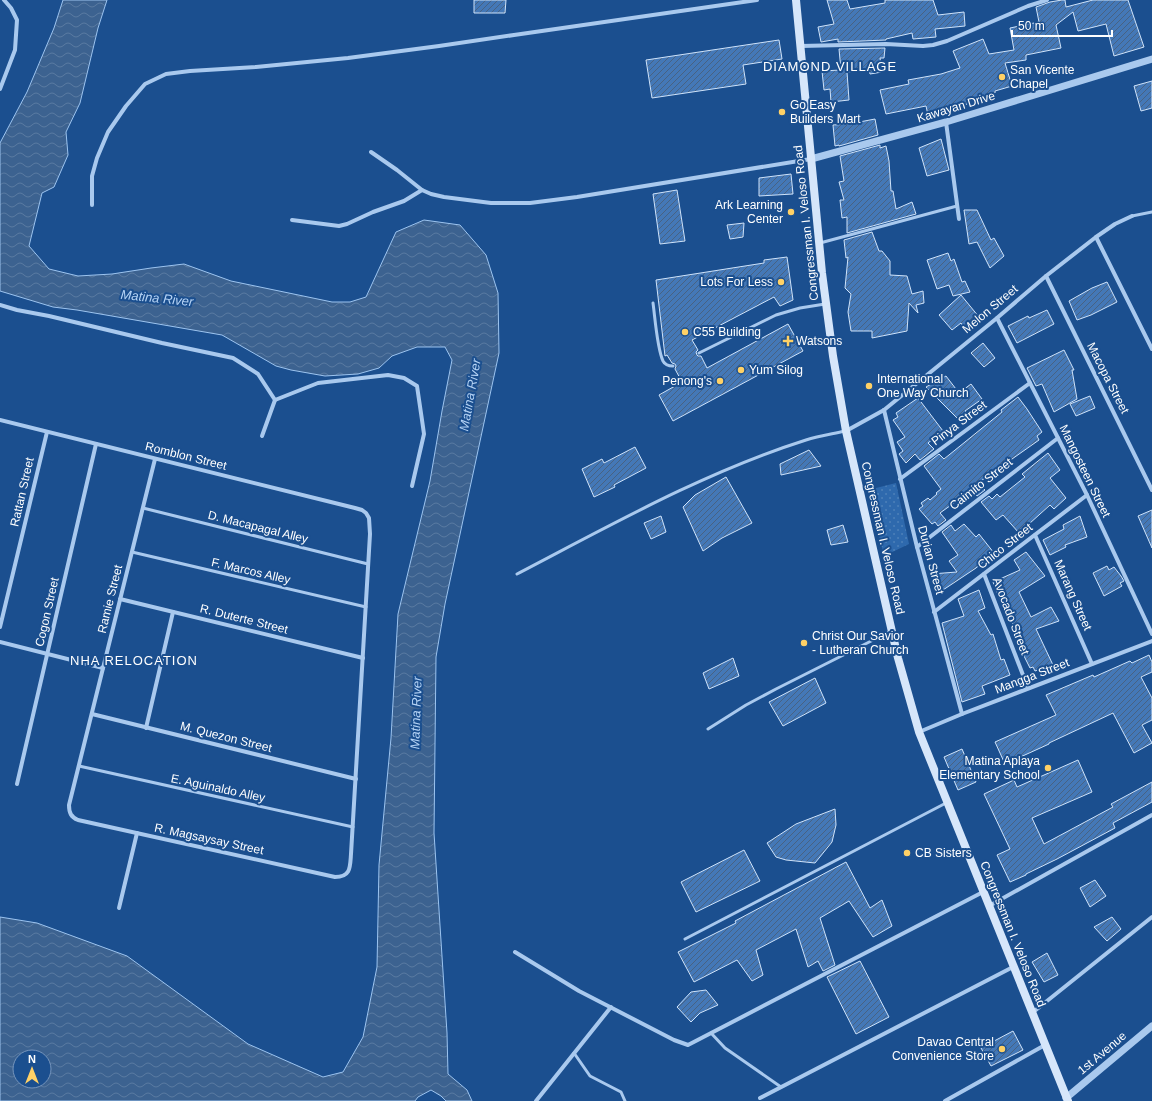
<svg xmlns="http://www.w3.org/2000/svg" width="1152" height="1101" viewBox="0 0 1152 1101" font-family="Arial,sans-serif">
	<defs>
		<pattern id="park-dots" width="8" height="8" patternUnits="userSpaceOnUse"><rect width="8" height="8" fill="#2e69ad"/><path d="M2 2h.1M6 6h.1" fill="none" stroke="#4d80b9" stroke-width="1.8" stroke-linecap="round"/></pattern>
		<pattern id="water-waves" width="16" height="10" patternUnits="userSpaceOnUse"><rect width="16" height="10" fill="#3c6290"/><path d="M0 5q4-4 8 0t8 0" fill="none" stroke="#597aa1"/></pattern>
		<pattern id="building-hatch" width="6" height="6" patternUnits="userSpaceOnUse"><rect width="6" height="6" fill="#4478b7"/><path d="M-1 1l2-2M0 6l6-6M5 7l2-2" fill="none" stroke="#486282"/></pattern>
	</defs>
	<rect width="100%" height="100%" fill="#1b4f8f"/>
	<path fill="url(#park-dots)" d="M896 483 909 544 884 556 868 490Z"/>
	<path fill="url(#water-waves)" stroke="#9cc4f0" fill-rule="evenodd" d="M63 0H107L98 28 80 103 66 132 68 155 54 187 42 193 29 246 49 269 78 276 112 274 151 268 184 264 231 281 332 302H350L366 297 396 232 424 220 460 225 486 255 498 293 499 353 445 604 436 657 434 833 447 1033 448 1074 467 1090 472 1101H446L441 1096 431 1090 418 1097 415 1101H0V917L37 923 127 956 248 1044 323 1077 343 1072 363 1037 377 967 379 865 391 738 398 614 430 481 442 411 452 360 445 347H417L392 356 379 368 358 374 325 376 291 370 276 366 222 335 77 310 53 307 0 291V143L27 92 54 28ZM20 1057H44V1081H20Z"/>
	<g fill="url(#building-hatch)" stroke="#cfe3fa">
		<path d="M474 0H506L505 13H474Z"/>
		<path d="M827 0H847L850 9 885 3V0H933L938 15 964 12 965 26 935 29 936 37 913 39 912 33 886 39V40L838 42V39L821 42 818 27 834 24Z"/>
		<path d="M1062 0H1065L1066 7 1093 0H1128L1144 47 1114 56 1106 24 1078 31 1073 12 1056 25 1061 48 1026 55V60L1005 63 1012 86 995 91V93L970 101V103L943 112 928 115 926 106 886 114 880 90 909 84 908 80 941 74 960 68 953 51 983 39 989 54 1014 50 1010 28 1039 22 1036 7 1050 2Z"/>
		<path d="M779 40 782 59 743 65 746 84 652 98 646 60Z"/>
		<path d="M885 48 884 58H880L882 72 870 74 869 70 847 72 849 100 831 102 830 89 824 90 822 71 841 70 839 49Z"/>
		<path d="M1152 81V108L1141 111 1134 86Z"/>
		<path d="M875 119 878 135 839 146V145L835 146 833 125 849 124Z"/>
		<path d="M941 139 949 170 927 176 919 148Z"/>
		<path d="M880 145V148L886 146 889 161 891 191H893L896 209 912 202 916 214 847 233V217L842 218 840 200H844L839 182 844 181 840 156Z"/>
		<path d="M791 174 793 194 759 196V178Z"/>
		<path d="M677 190 685 241 660 244 653 194Z"/>
		<path d="M964 210H977L991 240 994 238 1004 256 990 268 977 242 969 244Z"/>
		<path d="M744 223 743 237 730 239 727 225Z"/>
		<path d="M872 232 879 251H882L890 261V275L907 276 912 294 923 291 924 303 916 305 918 313 909 303 907 331 872 338V331H851L848 312 851 294 845 288 848 257 846 258 844 240Z"/>
		<path d="M948 253 951 261 954 259 962 282 965 281 970 292 953 296 949 285 937 289 927 260Z"/>
		<path d="M787 257 793 300 780 306 774 297 692 340 698 350 696 352 697 355 698 356H701L707 368 788 324 803 351 673 421 659 395 682 382 675 369 676 366 675 364 672 363 667 355 665 356 656 280 764 263V260Z"/>
		<path d="M1107 282 1117 302 1091 315 1077 320 1069 301 1092 288Z"/>
		<path d="M961 295 979 317 964 328 961 323 952 330 939 315Z"/>
		<path d="M1047 310 1054 324 1017 343 1008 326 1028 316 1029 318Z"/>
		<path d="M983 343 995 358 984 367 971 353Z"/>
		<path d="M1064 350 1074 370H1072L1077 399 1054 412 1042 384 1036 386 1027 368Z"/>
		<path d="M946 376 959 393 971 384 982 399 965 411 967 413 958 419 926 387Z"/>
		<path d="M1090 396 1095 408 1076 416 1070 404Z"/>
		<path d="M1018 397 1027 409 1042 432 1037 436 1039 440 978 483 985 490 977 496 972 490 940 513 946 520 938 526 935 522 932 524 919 509 923 506 921 503 928 498 930 500 937 494 936 493 941 489 924 466 939 454 944 459 1002 412 1001 410Z"/>
		<path d="M918 398 943 431 928 443 934 449 920 460 915 454 906 463 899 454 903 451 897 442 905 437 893 420 898 417 896 413Z"/>
		<path d="M635 447 646 468 614 485 615 487 594 497 582 469 602 459 604 463Z"/>
		<path d="M809 450 821 466 781 475 780 464Z"/>
		<path d="M1048 453 1060 470 1050 478 1066 498 1054 509 1050 505 1019 533 1003 515 996 520 981 502 989 496 992 499 997 494 1000 497 1025 477 1022 474Z"/>
		<path d="M726 477 752 523 722 538 703 551 683 507 695 495Z"/>
		<path d="M1152 510V548L1138 516Z"/>
		<path d="M661 516 666 532 651 539 644 523Z"/>
		<path d="M1080 516 1087 537 1065 545 1066 547 1050 555 1043 540 1064 529 1063 525Z"/>
		<path d="M964 524 976 537 979 534 994 553 976 568 937 594 931 574 957 572 949 561 958 555 942 532 951 525 955 531Z"/>
		<path d="M843 525 848 542 831 545 827 530Z"/>
		<path d="M1026 552 1045 576 1019 592 1031 617 1051 607 1059 621 1036 629 1053 665 1035 671 1033 667 1030 668 1024 656 1027 653 1023 643 1001 602 993 582 1020 570 1014 560Z"/>
		<path d="M1107 566 1109 570 1114 567 1121 576 1124 581 1120 583 1122 586 1104 596 1093 573Z"/>
		<path d="M979 590 985 608 978 611 991 635 993 634 1001 660 1004 659 1010 675 982 686 985 694 962 702 942 623 964 616 958 599Z"/>
		<path d="M1149 655 1152 662V672L1141 677 1152 698V720L1142 725 1152 743 1134 753 1113 713 1049 743V744L1005 764 995 742 1056 715 1046 695 1093 675 1094 677 1130 661 1132 663Z"/>
		<path d="M733 658 739 676 709 689 703 673Z"/>
		<path d="M815 678 826 703 783 726 769 702Z"/>
		<path d="M962 749 976 782 958 790 944 757Z"/>
		<path d="M1078 760 1092 792 1032 818 1044 844 1113 807 1111 804 1152 782V802L1113 823 1115 828 1057 859 1026 874V875L1010 882 997 855 1010 849 984 794 1014 780 1017 787Z"/>
		<path d="M835 809 836 825 832 842 815 863 786 860 776 857 767 843 796 824Z"/>
		<path d="M744 850 760 881 696 912 681 882Z"/>
		<path d="M846 862 870 908 882 900 892 926 873 937 849 901 820 918 835 965 823 971 818 961 808 967 796 929 756 950 763 975 752 981 737 960 694 982 678 952 736 923 735 921Z"/>
		<path d="M1095 880 1106 896 1090 907 1080 888Z"/>
		<path d="M1112 917 1121 929 1107 941 1094 927Z"/>
		<path d="M1047 953 1058 975 1044 982 1032 962Z"/>
		<path d="M860 961 889 1017 856 1034 827 977Z"/>
		<path d="M706 990 718 1005 700 1013 691 1022 677 1007 691 992Z"/>
		<path d="M1013 1031 1023 1050 991 1066 981 1048Z"/>
	</g>
	<g fill="none" stroke-linecap="round" stroke-linejoin="round">
		<g stroke="#a9c9ee" stroke-width="3">
			<path d="M1132 216 1152 212"/>
			<path d="M820 243 957 206"/>
			<path d="M653 303C655 317 657 348 663 361 665 365 669 366 673 366"/>
			<path d="M699 353 776 315 800 308 825 304"/>
			<path d="M143 508 368 564"/>
			<path d="M132 552 366 607"/>
			<path d="M517 574C611 525 705 472 806 440 819 436 832 434 845 431"/>
			<path d="M708 729 746 705 776 689 891 631"/>
			<path d="M79 766 353 827"/>
			<path d="M685 939 946 803"/>
			<path d="M711 1033 725 1048 781 1087"/>
			<path d="M574 1053 590 1076 621 1092 625 1101"/>
		</g>
		<g stroke="#a9c9ee" stroke-width="4">
			<path d="M801 46 886 44 923 46 933 45 947 41 1028 6 1047 0"/>
			<path d="M0 89 15 50 17 20 11 8 4 0"/>
			<path d="M946 122 959 219"/>
			<path d="M371 152 397 170 422 190 431 194 444 197 491 203H530L577 197 811 159"/>
			<path d="M92 205V176L97 158 108 132 126 106 145 84 166 74 190 71 256 67 348 58 439 46 514 35 757 0"/>
			<path d="M292 220 339 226 347 224 373 212 404 201 422 190"/>
			<path d="M1096 237 1152 349"/>
			<path d="M1046 276 1152 490"/>
			<path d="M0 305 17 310 49 316 162 343 233 358 258 374 275 400"/>
			<path d="M997 318 1087 495 1152 634"/>
			<path d="M884 410 917 547 962 714"/>
			<path d="M0 420 355 508 362 510 366 513 369 518 370 534 351 854C350 867 351 877 335 877L78 820C71 817 69 813 69 805L155 459"/>
			<path d="M846 431 884 410 997 318 1046 276 1096 237 1115 224 1132 216"/>
			<path d="M262 436 275 400 318 383 388 375 404 378 417 386 422 420 424 434 412 486"/>
			<path d="M900 479 1030 383"/>
			<path d="M1035 535 1092 664"/>
			<path d="M917 547 1058 438"/>
			<path d="M984 574 1028 688"/>
			<path d="M120 599 363 658"/>
			<path d="M934 612 1087 495"/>
			<path d="M0 627 47 432"/>
			<path d="M0 642 103 668"/>
			<path d="M92 714 356 779"/>
			<path d="M146 728 173 612"/>
			<path d="M919 732 962 714 1152 641"/>
			<path d="M17 784 96 444"/>
			<path d="M989 906 1152 815"/>
			<path d="M119 908 137 833"/>
			<path d="M515 952 579 991 674 1040 688 1045 983 892"/>
			<path d="M1032 1013 1152 917"/>
			<path d="M760 1098 1013 967"/>
			<path d="M536 1101 611 1007"/>
			<path d="M945 1101 1045 1045"/>
		</g>
		<g stroke="#a9c9ee" stroke-width="7">
			<path d="M811 159 946 122 1152 59"/>
			<path d="M1066 1098 1152 1026"/>
		</g>
		<path stroke="#d6e6fa" stroke-width="8" d="M796 0 822 273 833 356 846 431 898 658 919 732 1068 1101"/>
	</g>
	<g fill="#ffd166" stroke="#1b4f8f" stroke-width="1.5">
		<circle cx="1002" cy="77" r="4"/>
		<circle cx="782" cy="112" r="4"/>
		<circle cx="791" cy="212" r="4"/>
		<circle cx="781" cy="282" r="4"/>
		<circle cx="685" cy="332" r="4"/>
		<path d="M786 335h4v4h4v4h-4v4h-4v-4h-4v-4h4z"/>
		<circle cx="741" cy="370" r="4"/>
		<circle cx="720" cy="381" r="4"/>
		<circle cx="869" cy="386" r="4"/>
		<circle cx="804" cy="643" r="4"/>
		<circle cx="1048" cy="768" r="4"/>
		<circle cx="907" cy="853" r="4"/>
		<circle cx="1002" cy="1049" r="4"/>
	</g>
	<g text-anchor="middle" dominant-baseline="central" stroke-width="4" stroke-linejoin="round" paint-order="stroke">
		<g font-size="12" fill="#fff" stroke="#1b4f8f" text-anchor="start">
			<text x="1010" y="70">San Vicente<tspan x="1010" dy="14">Chapel</tspan></text>
			<text x="790" y="105">Go Easy<tspan x="790" dy="14">Builders Mart</tspan></text>
			<text x="783" y="205" text-anchor="end">Ark Learning<tspan x="783" dy="14">Center</tspan></text>
			<text x="773" y="282" text-anchor="end">Lots For Less</text>
			<text x="693" y="332">C55 Building</text>
			<text x="796" y="341">Watsons</text>
			<text x="749" y="370">Yum Silog</text>
			<text x="877" y="379">International<tspan x="877" dy="14">One Way Church</tspan></text>
			<text x="712" y="381" text-anchor="end">Penong's</text>
			<text x="812" y="636">Christ Our Savior<tspan x="812" dy="14">- Lutheran Church</tspan></text>
			<text x="1040" y="761" text-anchor="end">Matina Aplaya<tspan x="1040" dy="14">Elementary School</tspan></text>
			<text x="915" y="853">CB Sisters</text>
			<text x="994" y="1042" text-anchor="end">Davao Central<tspan x="994" dy="14">Convenience Store</tspan></text>
		</g>
		<g font-size="12" fill="#fff" stroke="#1b4f8f">
			<text transform="translate(956 107) rotate(-17)">Kawayan Drive</text>
			<text transform="translate(806 223) rotate(-96)">Congressman I. Veloso Road</text>
			<text transform="translate(990 309) rotate(-40)">Melon Street</text>
			<text transform="translate(1108 378) rotate(63)">Macopa Street</text>
			<text transform="translate(959 423) rotate(-37)">Pinya Street</text>
			<text transform="translate(186 456) rotate(14)">Romblon Street</text>
			<text transform="translate(1085 471) rotate(64)">Mangosteen Street</text>
			<text transform="translate(981 484) rotate(-38)">Caimito Street</text>
			<text transform="translate(22 492) rotate(-77)">Rattan Street</text>
			<text transform="translate(258 527) rotate(14)">D. Macapagal Alley</text>
			<text transform="translate(883 538) rotate(77)">Congressman I. Veloso Road</text>
			<text transform="translate(1005 546) rotate(-38)">Chico Street</text>
			<text transform="translate(931 560) rotate(75)">Durian Street</text>
			<text transform="translate(251 571) rotate(13)">F. Marcos Alley</text>
			<text transform="translate(1073 595) rotate(66)">Marang Street</text>
			<text transform="translate(110 599) rotate(-76)">Ramie Street</text>
			<text transform="translate(47 612) rotate(-77)">Cogon Street</text>
			<text transform="translate(1011 616) rotate(69)">Avocado Street</text>
			<text transform="translate(244 619) rotate(14)">R. Duterte Street</text>
			<text transform="translate(1032 676) rotate(-21)">Mangga Street</text>
			<text transform="translate(226 737) rotate(14)">M. Quezon Street</text>
			<text transform="translate(218 788) rotate(12)">E. Aguinaldo Alley</text>
			<text transform="translate(209 839) rotate(12)">R. Magsaysay Street</text>
			<text transform="translate(1013 934) rotate(68)">Congressman I. Veloso Road</text>
			<text transform="translate(1102 1053) rotate(-40)">1st Avenue</text>
		</g>
		<g font-size="13" letter-spacing="1" fill="#fff" stroke="#1b4f8f">
			<text x="830" y="66">DIAMOND VILLAGE</text>
			<text x="134" y="660">NHA RELOCATION</text>
		</g>
		<g font-size="13" font-style="italic" fill="#b5d3f5" stroke="#1b4f8f">
			<text transform="translate(157 298) rotate(6)">Matina River</text>
			<text transform="translate(470 395) rotate(-80)">Matina River</text>
			<text transform="translate(416 713) rotate(-88)">Matina River</text>
		</g>
	</g>
	<g transform="translate(32 1069)"><circle r="19" fill="#1b4f8f" stroke="#7695bc"/>
	<path d="M0-3L7 15L0 10L-7 15Z" fill="#ffd166"/>
	<text y="-6" font-size="11" font-weight="bold" text-anchor="middle" fill="#ffffff">N</text>
	</g>
	<path d="M1012 30v6h100v-6" fill="none" stroke="#ffffff" stroke-width="2"/>
	<text x="1018" y="30" font-size="12" fill="#ffffff" stroke="#1b4f8f" stroke-width="3" paint-order="stroke">50 m</text>
</svg>
